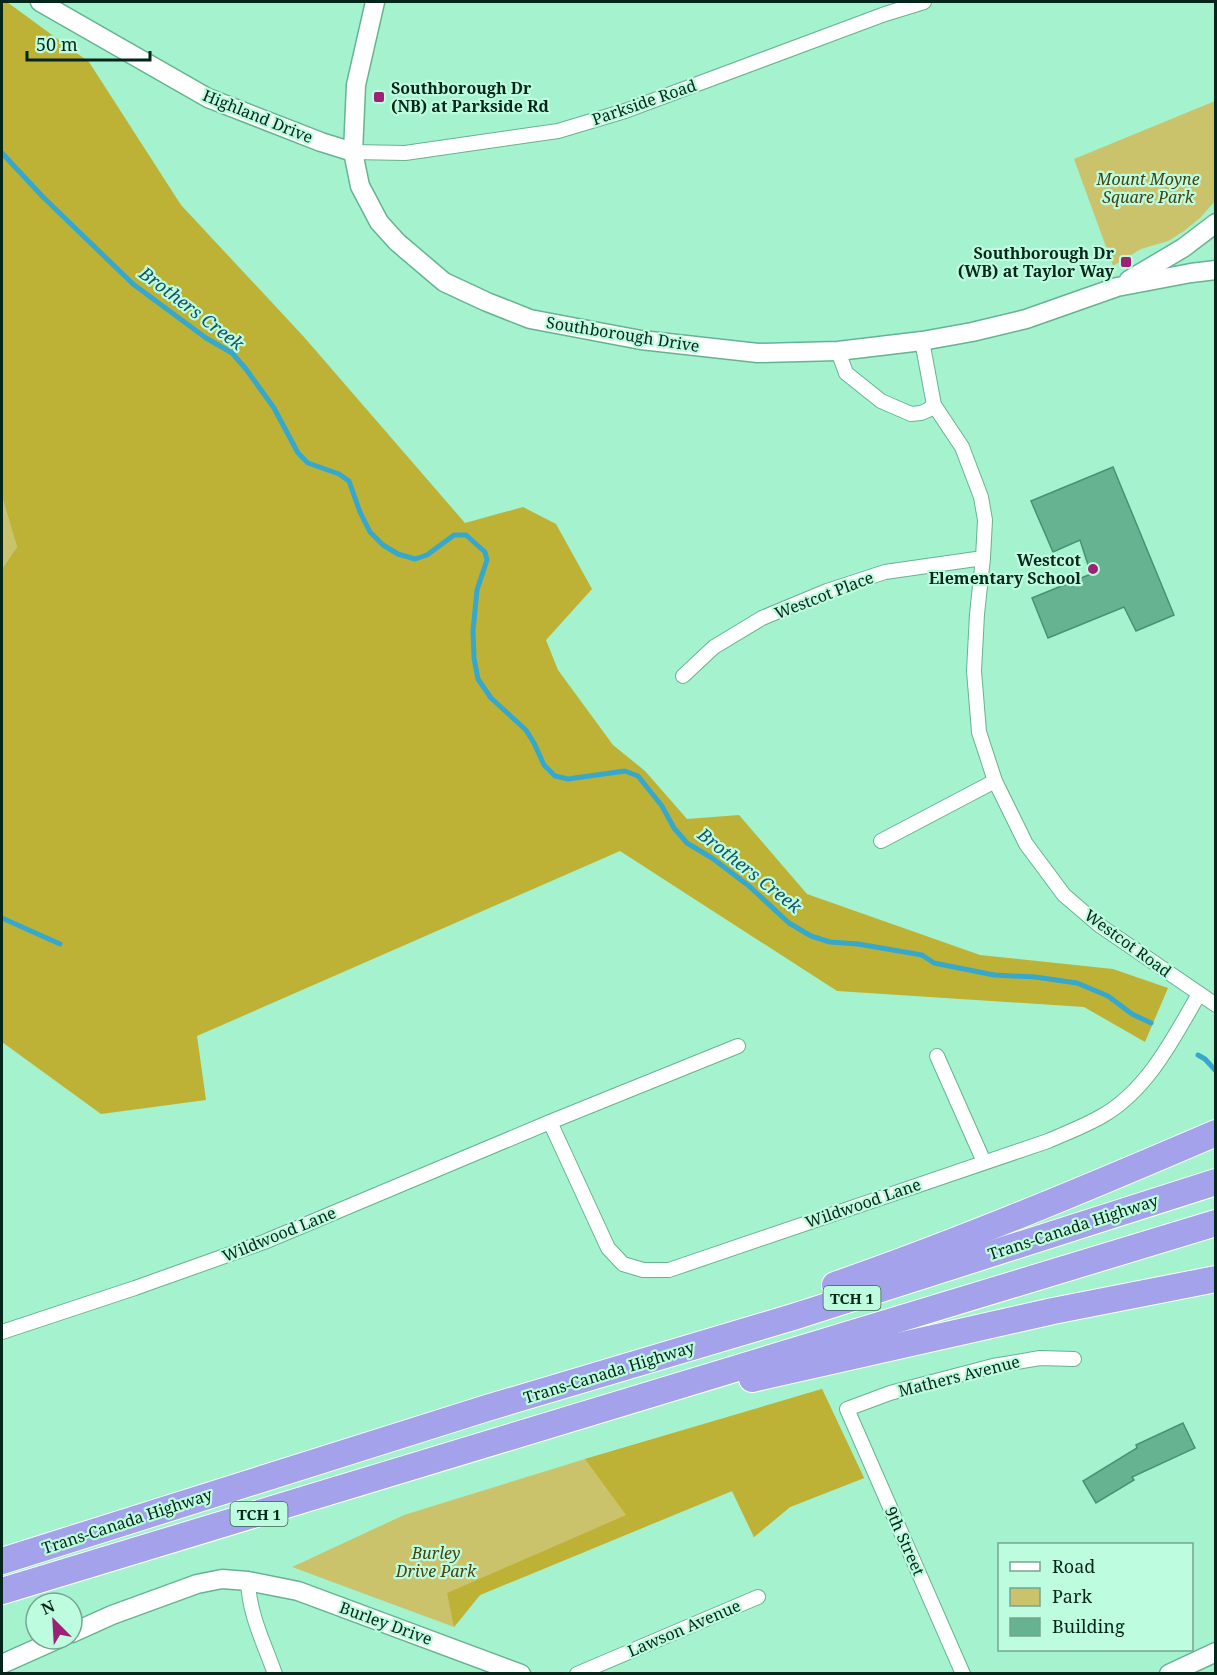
<svg xmlns="http://www.w3.org/2000/svg" width="1217" height="1675" viewBox="0 0 1217 1675" font-family="'Noto Serif',serif">
	<rect width="100%" height="100%" fill="#a4f2ce"/>
	<g fill="#cbc36c">
		<path d="M1215 101V201L1200 218 1184 231 1168 241 1141 249 1113 266 1074 159Z"/>
		<path d="M2 500H3L17 547 2 569Z"/>
		<path d="M822 1389 864 1478 790 1507 754 1537 732 1491 480 1595 454 1627 292 1567 404 1515 585 1459Z"/>
	</g>
	<g fill="#bdb236">
		<path d="M2 2H7L89 62 181 205 304 337 465 523 523 507 556 524 592 589 546 640 558 670 613 745 645 771 687 819 739 815 807 894 980 955 1113 969 1168 988 1145 1042 1084 1007 837 991 620 851 197 1036 206 1100 101 1114 2 1042V569L17 547 3 500H2Z"/>
		<path d="M822 1389 864 1478 790 1507 754 1537 732 1491 480 1595 454 1627 447 1593 626 1515 585 1459Z"/>
	</g>
	<g fill="none" stroke-linecap="round" stroke-linejoin="round">
		<g stroke="#36a8cd" stroke-width="5">
			<path d="M2 153 43 197 133 284 206 338 232 353 246 369 274 408 298 453 308 463 339 474 349 481 360 512 370 532 383 545 398 554 415 559 427 555 454 535H466L485 552 487 560 477 590 473 631 474 658 478 679 491 698 526 730 534 743 544 765 555 776 568 779 625 771 638 776 662 806 674 828 687 843 712 858 749 886 789 923 811 936 830 942 858 944 922 955 934 963 994 975 1035 977 1077 983 1108 996 1132 1014 1151 1023"/>
			<path d="M2 918 60 944"/>
			<path d="M1198 1055 1205 1059 1216 1071"/>
		</g>
	</g>
	<g fill="#66b392" stroke="#459373" stroke-width="1.5">
		<path d="M1113 467 1174 615 1136 631 1124 607 1048 638 1032 598 1091 574 1080 540 1053 552 1031 501Z"/>
		<path d="M1183 1423 1195 1448 1132 1477 1134 1480 1096 1503 1083 1481 1137 1448 1136 1445Z"/>
	</g>
	<g fill="none" stroke-linecap="round" stroke-linejoin="round">
		<g stroke="#66b391" stroke-width="16">
			<g id="minor">
				<path d="M353 152 405 153 558 131 625 111 885 14 924 2"/>
				<path d="M922 341 934 405 962 447 981 497 985 520 983 558 977 614 974 671 979 732 995 781 1026 844 1064 895 1099 925 1216 1005"/>
				<path d="M838 351 846 373 881 401 911 414 921 413 928 410 934 405"/>
				<path d="M683 676 714 647 762 618 827 591 885 572 983 558"/>
				<path d="M881 841 995 781"/>
				<path d="M937 1056 984 1162"/>
				<path d="M550 1122 608 1248 623 1264 643 1270H669L1048 1141C1066 1133 1085 1126 1102 1116 1148 1090 1174 1037 1199 994"/>
				<path d="M2 1332 135 1288 264 1242 550 1122 738 1046"/>
				<path d="M248 1581C249 1614 264 1643 275 1674"/>
				<path d="M577 1674 758 1597"/>
				<path d="M963 1674 847 1409 890 1393 993 1366 1040 1358 1074 1359"/>
			</g>
		</g>
		<g stroke="#66b391" stroke-width="21">
			<g id="tertiary">
				<path d="M40 2 208 98 321 142 353 152"/>
				<path d="M375 2 356 85 353 152 360 186 379 222 397 242 444 282 487 302 530 319 641 340 758 353 838 351 922 341 972 332 1026 319 1117 287 1191 273 1216 270"/>
				<path d="M1129 280 1183 248 1216 223"/>
				<path d="M72 1633 112 1615 197 1584 222 1579 248 1581 298 1591 521 1674"/>
				<path d="M2 1664 58 1639"/>
				<path d="M1169 1674 1216 1652"/>
			</g>
		</g>
		<g stroke="#fff" stroke-width="28">
			<g id="motorway">
				<path d="M835 1285C964 1240 1090 1187 1216 1133"/>
				<path d="M752 1379 1053 1311 1216 1279"/>
				<path d="M2 1561 487 1408 793 1317 1216 1182"/>
				<path d="M2 1591 1216 1223"/>
			</g>
		</g>
		<use href="#minor" stroke="#fff" stroke-width="14"/>
		<use href="#tertiary" stroke="#fff" stroke-width="18"/>
		<use href="#motorway" stroke="#a3a2eb" stroke-width="26"/>
	</g>
	<g fill="#9e2176" stroke="#befcdf" stroke-width="2">
		<rect x="373" y="91" width="12" height="12" rx="3"/>
		<rect x="1120" y="256" width="12" height="12" rx="3"/>
		<circle cx="1093" cy="569" r="6"/>
	</g>
	<g text-anchor="middle" dominant-baseline="central" stroke-width="4.5" stroke-linejoin="round" paint-order="stroke">
		<g fill="#befcdf" stroke="#3c6655" stroke-width="1.5">
			<rect x="823.5" y="1286" width="57" height="24" rx="4.5"/>
			<rect x="230.5" y="1502" width="57" height="24" rx="4.5"/>
		</g>
		<g font-size="15" font-weight="bold" fill="#04261a">
			<text x="852" y="1298">TCH 1</text>
			<text x="259" y="1514">TCH 1</text>
		</g>
		<g font-size="16" font-weight="bold" fill="#04261a" stroke="#befcdf" text-anchor="end">
			<text x="391" y="88" text-anchor="start">Southborough Dr<tspan x="391" dy="18">(NB) at Parkside Rd</tspan></text>
			<text x="1114" y="253">Southborough Dr<tspan x="1114" dy="18">(WB) at Taylor Way</tspan></text>
			<text x="1081" y="560">Westcot<tspan x="1081" dy="18">Elementary School</tspan></text>
		</g>
		<g font-size="16" fill="#04261a" stroke="#befcdf">
			<text transform="translate(644 102) rotate(-19)">Parkside Road</text>
			<text transform="translate(258 116) rotate(22)">Highland Drive</text>
			<text transform="translate(623 334) rotate(9)">Southborough Drive</text>
			<text transform="translate(824 595) rotate(-21)">Westcot Place</text>
			<text transform="translate(1128 943) rotate(36)">Westcot Road</text>
			<text transform="translate(863 1203) rotate(-19)">Wildwood Lane</text>
			<text transform="translate(1073 1227) rotate(-18)">Trans-Canada Highway</text>
			<text transform="translate(279 1234) rotate(-22)">Wildwood Lane</text>
			<text transform="translate(609 1372) rotate(-17)">Trans-Canada Highway</text>
			<text transform="translate(959 1376) rotate(-14)">Mathers Avenue</text>
			<text transform="translate(127 1521) rotate(-18)">Trans-Canada Highway</text>
			<text transform="translate(905 1541) rotate(66)">9th Street</text>
			<text transform="translate(386 1623) rotate(20)">Burley Drive</text>
			<text transform="translate(684 1628) rotate(-23)">Lawson Avenue</text>
		</g>
		<g font-size="16" font-style="italic" fill="#46410f" stroke="#befcdf">
			<text x="1148" y="179">Mount Moyne<tspan x="1148" dy="18">Square Park</tspan></text>
			<text x="436" y="1553">Burley<tspan x="436" dy="18">Drive Park</tspan></text>
		</g>
		<g font-size="18" font-style="italic" fill="#155266" stroke="#befcdf">
			<text transform="translate(192 308) rotate(37)">Brothers Creek</text>
			<text transform="translate(750 870) rotate(38)">Brothers Creek</text>
		</g>
	</g>
	<rect width="1217" height="1675" fill="none" stroke="#04261a" stroke-width="6"/>
	<rect x="998" y="1543" width="195" height="108" fill="#befcdf" stroke="#74a690" stroke-width="1.5"/>
	<rect x="1010" y="1562" width="30" height="9" fill="#ffffff" stroke="#74a690" stroke-width="1.5"/>
	<text x="1052" y="1573" font-size="18" fill="#04261a">Road</text>
	<rect x="1010" y="1588" width="30" height="18" fill="#cbc36c" stroke="#74a690" stroke-width="1.5"/>
	<text x="1052" y="1603" font-size="18" fill="#04261a">Park</text>
	<rect x="1010" y="1618" width="30" height="18" fill="#66b392" stroke="#74a690" stroke-width="1.5"/>
	<text x="1052" y="1633" font-size="18" fill="#04261a">Building</text>
	<g transform="translate(54 1621) rotate(336)"><circle r="28" fill="#befcdf" stroke="#74a690" stroke-width="1.5"/>
	<path d="M0-4.5L10 22L0 15L-10 22Z" fill="#9e2176"/>
	<text y="-9" font-size="16" font-weight="bold" text-anchor="middle" fill="#04261a">N</text>
	</g>
	<path d="M27 51v9h123v-9" fill="none" stroke="#04261a" stroke-width="3"/>
	<text x="36" y="51" font-size="18" fill="#04261a" stroke="#befcdf" stroke-width="4.5" paint-order="stroke">50 m</text>
</svg>
